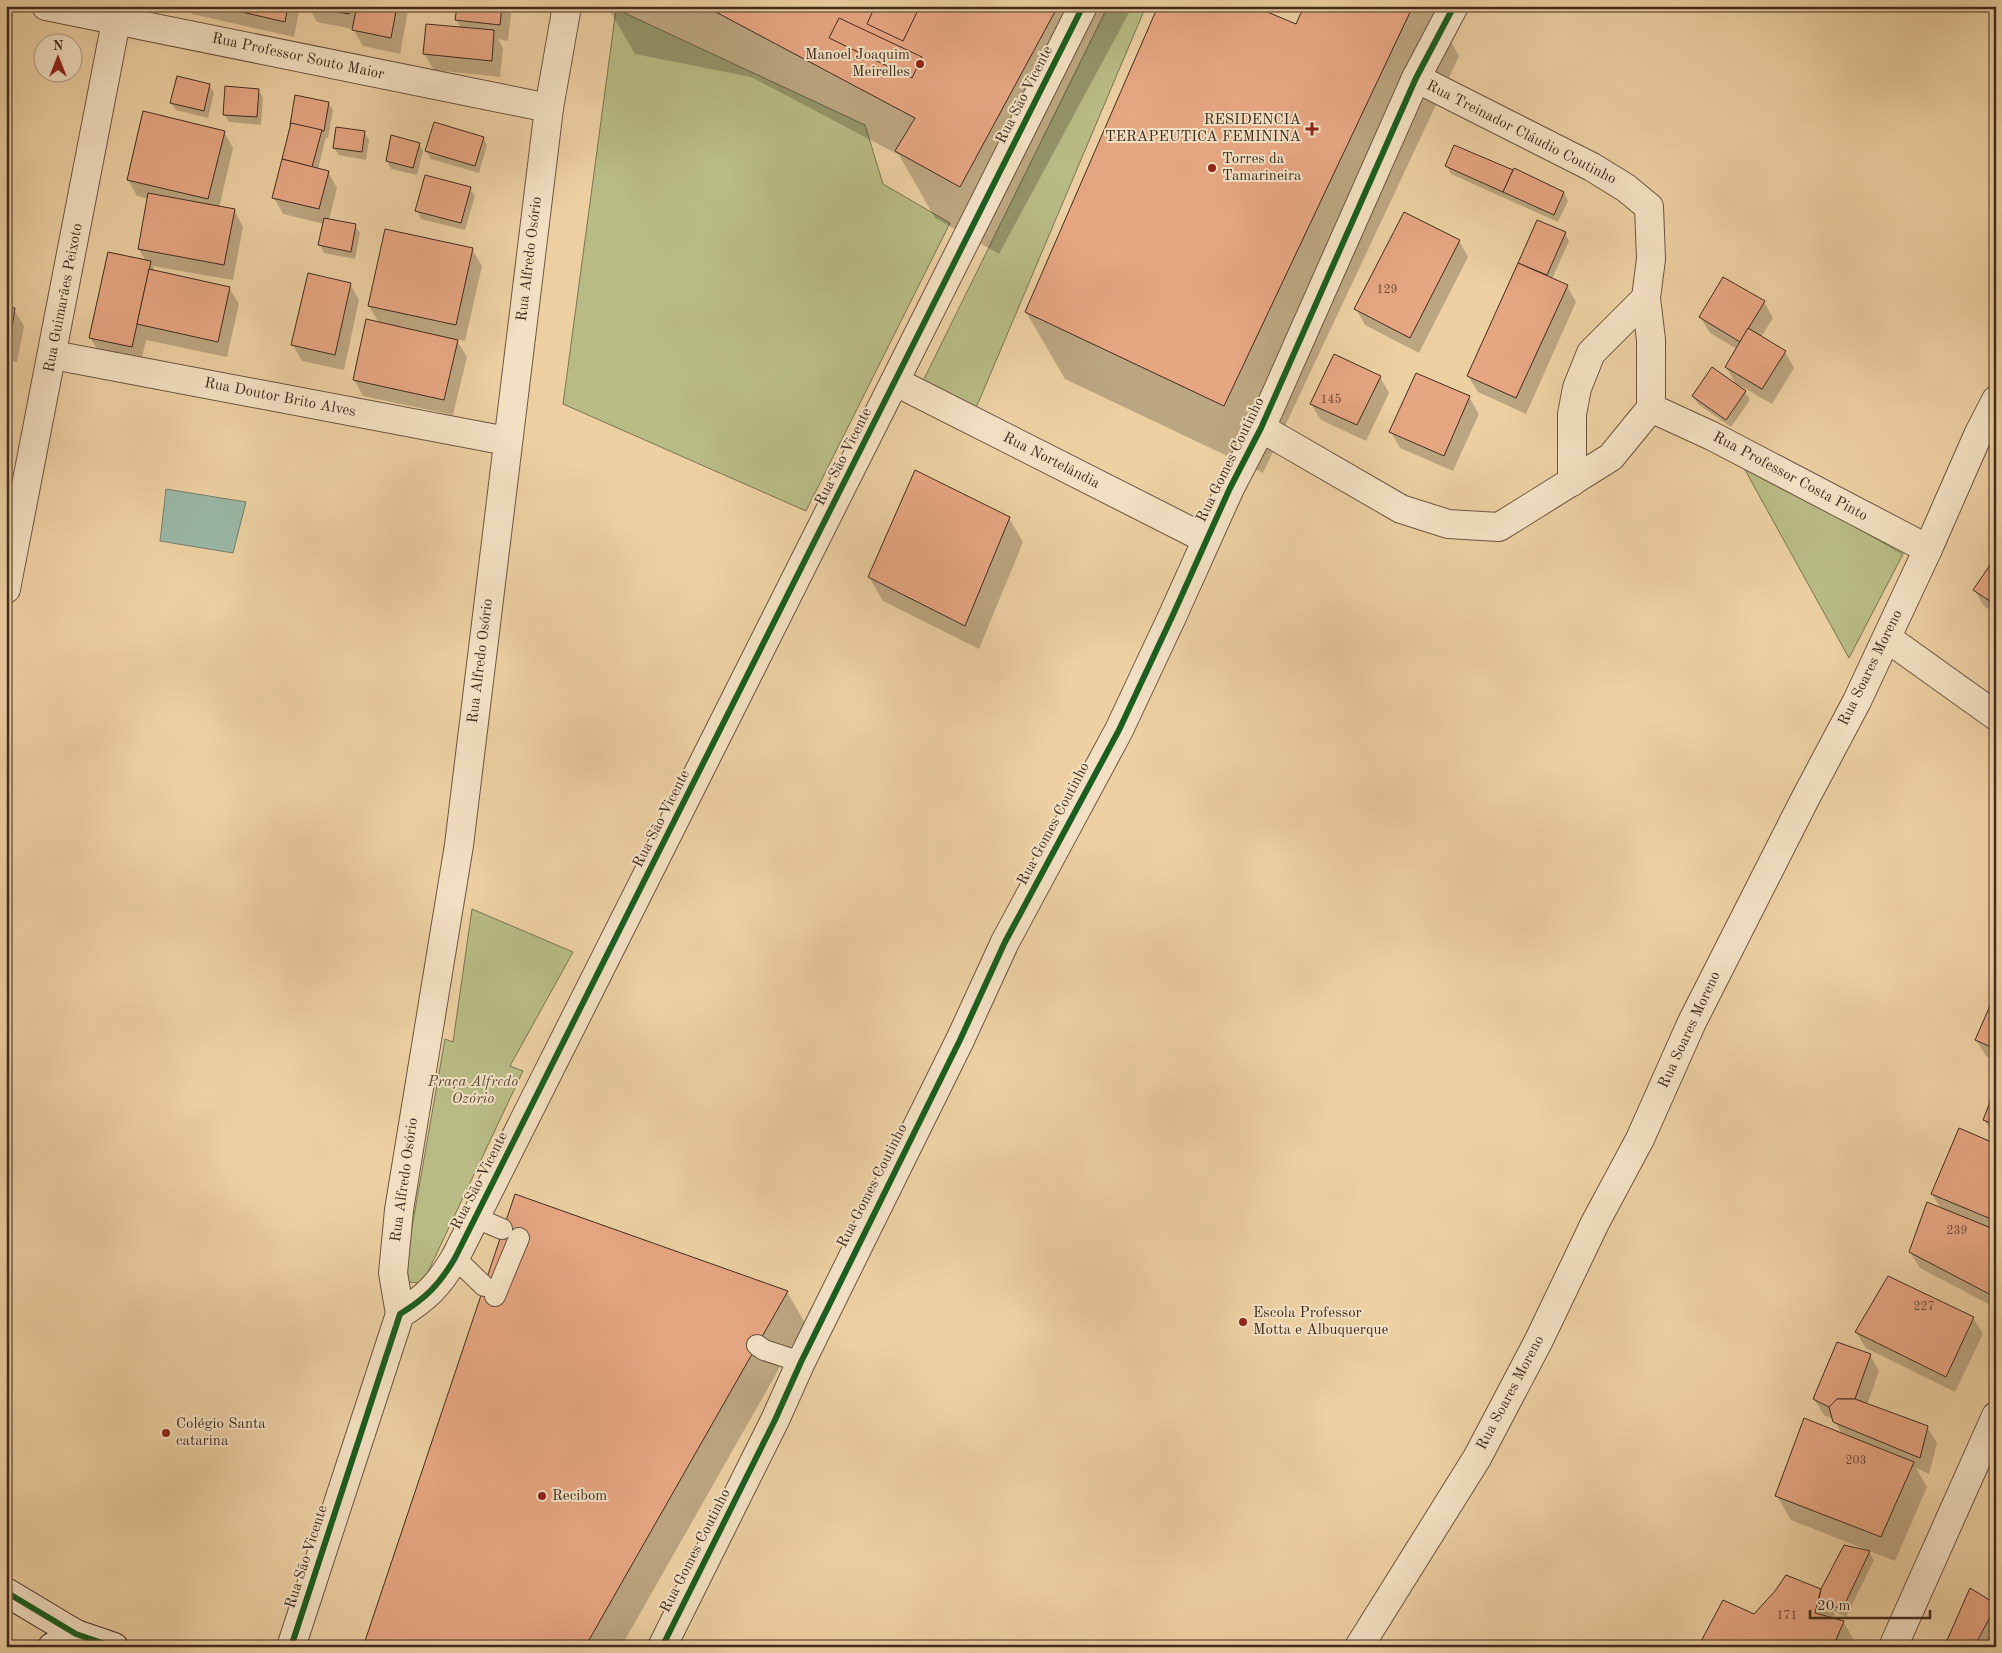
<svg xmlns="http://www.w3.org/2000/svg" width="2002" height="1653" viewBox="0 0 2002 1653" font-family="'Old Standard TT',serif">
	<rect width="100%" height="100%" fill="#ecd0a2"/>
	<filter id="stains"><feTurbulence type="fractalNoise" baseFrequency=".004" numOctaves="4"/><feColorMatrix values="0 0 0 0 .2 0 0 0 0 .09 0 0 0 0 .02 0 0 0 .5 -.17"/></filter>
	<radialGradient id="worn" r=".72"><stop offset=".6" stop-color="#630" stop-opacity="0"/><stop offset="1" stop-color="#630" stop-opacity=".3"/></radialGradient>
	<g fill="#b8bb84" stroke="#7c7452">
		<path d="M1108 6H1146L976 408 921 385Z"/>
		<path d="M616 9 865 125 883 184 950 223 806 511 563 404Z"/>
		<path d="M1740 461 1903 554 1849 658Z"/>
		<path d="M472 909 573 952 510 1066 523 1071 426 1276 418 1283 409 1282 405 1278 404 1273 445 1039 453 1042Z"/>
	</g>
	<path fill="#99b7a5" stroke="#767f6f" d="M166 489 246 502 233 553 160 541Z"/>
	<g fill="#0003">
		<path d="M187 6H300L294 37 192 14Z"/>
		<path d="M308 6H409L400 54 363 46 353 29 317 22Z"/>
		<path d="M458 6H512L508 41 498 39 503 48 500 77 434 70 424 54 461 28 456 19Z"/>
		<path d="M607 6H1130L1131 9 999 254 935 218 899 155 751 77 635 54Z"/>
		<path d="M1159 6H1268L1265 13 1296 26 1305 6H1431L1459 56 1263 473 1065 379 1026 312Z"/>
		<path d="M209 85 214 93 208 118 176 110 171 103Z"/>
		<path d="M258 90 263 98 261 125 229 122 224 114Z"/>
		<path d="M296 96 328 103 333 110 328 138 326 137 318 169 328 172 337 188 329 220 355 226 360 233 355 259 324 253 320 245 324 224 283 214 274 198Z"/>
		<path d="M224 132 233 148 219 208 234 210 243 227 233 280 152 266 156 272 229 288 239 304 227 357 146 340 141 362 100 354 90 337 146 261 139 249 149 199 137 196 128 180Z"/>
		<path d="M364 132 369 140 366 160 339 155 334 148Z"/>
		<path d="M483 138 487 145 479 173 431 159 426 151Z"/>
		<path d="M419 144 423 151 417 175 391 169 387 161Z"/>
		<path d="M1455 147 1514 172 1515 170 1564 193 1568 201 1558 222 1451 174 1447 166Z"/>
		<path d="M470 189 475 196 465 230 421 219 417 211Z"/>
		<path d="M1565 233 1569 241 1552 279 1567 286 1576 302 1526 414 1478 392 1468 376 1519 263Z"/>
		<path d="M1459 241 1468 257 1419 353 1365 325 1356 309Z"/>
		<path d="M472 249 482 266 465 341 456 339 467 357 453 415 363 396 354 380 379 323 369 306Z"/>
		<path d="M350 284 359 300 344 370 302 361 293 345Z"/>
		<path d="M1764 302 1773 318 1761 337 1785 352 1794 368 1772 404 1739 385 1738 387 1745 392 1750 400 1731 427 1698 404 1693 396 1737 386 1726 367 1737 349 1710 333 1700 317Z"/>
		<path d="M6 308 14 310 24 326 17 362 6 361Z"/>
		<path d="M1380 377 1389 393 1366 441 1321 420 1311 404Z"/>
		<path d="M1469 397 1479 414 1453 471 1400 448 1391 432Z"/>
		<path d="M1009 518 1023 542 979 649 883 601 869 577Z"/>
		<path d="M1996 558V614L1984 606 1974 590Z"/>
		<path d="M1996 995V1060L1986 1056 1976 1040Z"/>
		<path d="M1996 1091V1137L1984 1120Z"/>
		<path d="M1996 1145V1308L1920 1268 1910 1252 1941 1209 1932 1194Z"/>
		<path d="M1888 1277 1973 1318 1983 1334 1955 1392 1866 1348 1856 1332Z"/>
		<path d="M787 1292 805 1323 621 1647H364Z"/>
		<path d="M1870 1355 1879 1371 1867 1405 1927 1427 1937 1443 1929 1474 1916 1468 1927 1487 1895 1561 1791 1520 1777 1496 1842 1434 1834 1420 1824 1415 1814 1399Z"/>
		<path d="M1869 1552 1874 1560 1846 1617 1832 1610 1835 1614 1833 1619 1844 1623 1858 1647H1699L1754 1615 1776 1592 1786 1576 1822 1591Z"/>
		<path d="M1996 1605V1647H1945Z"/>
	</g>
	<g fill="#e6a682" stroke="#412c1f">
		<path d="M216 6H288L285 22Z"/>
		<path d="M306 6H351L349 14Z"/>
		<path d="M357 6H397L391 38 352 30Z"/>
		<path d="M457 6H502L500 25 455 20Z"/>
		<path d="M691 6H1058L960 187 895 151 915 118 712 10Z"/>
		<path d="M875 6H920L903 41 867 24Z"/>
		<path d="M1158 6H1253L1296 24 1304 6H1413L1224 406 1025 312Z"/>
		<path d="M839 18 922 57 912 78 829 38Z"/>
		<path d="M426 24 494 30 492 61 423 54Z"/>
		<path d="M177 76 210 84 204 111 170 103Z"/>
		<path d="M225 86 259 89 257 117 223 115Z"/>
		<path d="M295 95 329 102 324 131 290 125Z"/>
		<path d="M143 111 225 131 208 199 127 180Z"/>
		<path d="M434 122 484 137 475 166 425 151Z"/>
		<path d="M291 123 322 130 312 167 282 159Z"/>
		<path d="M336 127 365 131 362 152 333 148Z"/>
		<path d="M391 135 420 143 413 168 386 161Z"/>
		<path d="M1454 145 1513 170 1503 192 1445 166Z"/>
		<path d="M282 159 329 171 319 209 272 198Z"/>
		<path d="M1514 168 1564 192 1554 215 1503 192Z"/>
		<path d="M425 175 471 187 461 223 415 211Z"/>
		<path d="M148 193 235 209 224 265 138 249Z"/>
		<path d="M1404 212 1460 240 1410 338 1354 309Z"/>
		<path d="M324 218 356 224 351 252 318 245Z"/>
		<path d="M1537 220 1566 232 1547 275 1518 263Z"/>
		<path d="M385 229 473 248 456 325 368 306Z"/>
		<path d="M108 252 151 261 132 347 89 338Z"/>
		<path d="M1518 263 1568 285 1516 398 1467 376Z"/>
		<path d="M149 269 230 287 218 342 137 324Z"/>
		<path d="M308 273 351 283 335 355 291 345Z"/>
		<path d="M1723 277 1765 301 1740 342 1699 317Z"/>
		<path d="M6 307 15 308 9 347 6 346Z"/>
		<path d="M366 319 458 340 444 400 353 380Z"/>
		<path d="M1748 328 1786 351 1762 389 1725 367Z"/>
		<path d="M1334 354 1381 376 1357 425 1310 404Z"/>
		<path d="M1712 367 1746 391 1726 420 1692 396Z"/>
		<path d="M1416 373 1470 396 1444 456 1389 432Z"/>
		<path d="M915 470 1010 517 965 626 868 577Z"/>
		<path d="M1996 556V605L1973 590Z"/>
		<path d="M1996 992V1049L1975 1040Z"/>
		<path d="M1996 1087V1125L1983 1120Z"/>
		<path d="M1959 1128 1996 1144V1221L1931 1194Z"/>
		<path d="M515 1194 788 1291 585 1647H363Z"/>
		<path d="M1927 1202 1996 1230V1289L1993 1296 1909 1252Z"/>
		<path d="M1888 1276 1974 1317 1946 1377 1855 1332Z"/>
		<path d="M1837 1342 1871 1354 1855 1399H1837L1829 1407 1813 1399Z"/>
		<path d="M1837 1399H1855L1928 1426 1920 1458 1833 1422 1829 1407Z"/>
		<path d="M1804 1418 1914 1462 1881 1537 1775 1496Z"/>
		<path d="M1844 1545 1870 1551 1842 1610 1819 1599 1821 1589Z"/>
		<path d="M1786 1575 1821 1589 1815 1613 1844 1621 1833 1647H1698L1723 1600 1754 1614 1775 1591Z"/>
		<path d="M1970 1588 1996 1604V1606L1974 1647H1944Z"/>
		<path d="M1996 1625V1647H1985Z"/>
	</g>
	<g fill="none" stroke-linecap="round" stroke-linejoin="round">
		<g stroke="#6c5540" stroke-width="22">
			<g id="service">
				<path d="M476 1218 502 1229"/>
				<path d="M455 1258 484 1286"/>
				<path d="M495 1296 519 1238"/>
				<path d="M757 1345 764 1350 801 1362"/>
			</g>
		</g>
		<g stroke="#6c5540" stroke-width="30">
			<g id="minor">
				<path d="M46 6 549 108"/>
				<path d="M53 355 507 441"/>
				<path d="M896 382 1206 539"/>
				<path d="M1651 408 1712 436 1928 549"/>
				<path d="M1261 428 1401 509 1448 524 1499 527 1611 457 1651 408V340L1646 298 1651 259 1649 207 1626 188 1592 167 1416 78"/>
				<path d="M1572 482V414L1577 388 1591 353 1646 298"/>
				<path d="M1887 638 1996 716"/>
				<path d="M400 1314 393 1273 399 1210 459 845 549 108 567 6"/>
				<path d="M291 1647 400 1314C426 1298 439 1285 455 1258L1083 6"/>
				<path d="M1359 1647 1477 1458 1539 1340 1595 1223 1640 1139 1692 1022 1804 801 1857 701 1928 549 1978 435 1996 400"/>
			</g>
		</g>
		<g stroke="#6c5540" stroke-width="30">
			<g id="tertiary">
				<path d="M6 589 119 6"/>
				<path d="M662 1647 775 1420 801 1362 960 1040 1005 942 1119 730 1172 617 1230 488 1261 428 1416 78 1454 6"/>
				<path d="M1893 1647 1996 1416"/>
			</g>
		</g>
		<g stroke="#412c1f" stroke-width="30">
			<g id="secondary">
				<path d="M6 1592 76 1634 114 1647"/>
				<path d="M52 1647 76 1634"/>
			</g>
		</g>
		<use href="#service" stroke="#f3e0c3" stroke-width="20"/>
		<use href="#minor" stroke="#f3e0c3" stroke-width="28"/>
		<use href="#tertiary" stroke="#f3e0c3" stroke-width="28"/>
		<use href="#secondary" stroke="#f3e0c3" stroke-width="28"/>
		<g stroke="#f3e0c3" stroke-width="9">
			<g id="cycleway">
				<path d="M6 1592 76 1634 114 1647"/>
				<path d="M291 1647 400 1314C426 1298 439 1285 455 1258L1083 6"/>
				<path d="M662 1647 775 1420 801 1362 960 1040 1005 942 1119 730 1172 617 1230 488 1261 428 1416 78 1454 6"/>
			</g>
		</g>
		<use href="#cycleway" stroke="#1b5e20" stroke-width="6"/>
	</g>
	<g fill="#8f2418" stroke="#f3e0c3" stroke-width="2">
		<circle cx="920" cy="64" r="5"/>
		<path d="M1309.5 121.5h5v5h5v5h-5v5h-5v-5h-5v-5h5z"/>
		<circle cx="1212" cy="168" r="5"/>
		<circle cx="1243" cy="1322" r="5"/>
		<circle cx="166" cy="1433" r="5"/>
		<circle cx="542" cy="1496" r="5"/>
	</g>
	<g text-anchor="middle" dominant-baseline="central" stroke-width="4" stroke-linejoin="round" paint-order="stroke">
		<g font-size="12" fill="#6a4a38">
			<text x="1387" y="290">129</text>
			<text x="1331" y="400">145</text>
			<text x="1957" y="1231">239</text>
			<text x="1924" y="1307">227</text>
			<text x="1856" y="1461">203</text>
			<text x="1787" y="1616">171</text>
		</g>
		<g font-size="15" fill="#412c1f" stroke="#f3e0c3" text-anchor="start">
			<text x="910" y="55" text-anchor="end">Manoel Joaquim<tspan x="910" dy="17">Meirelles</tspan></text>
			<text x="1301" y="120" text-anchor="end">RESIDENCIA<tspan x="1301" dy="17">TERAPEUTICA FEMININA</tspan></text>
			<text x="1222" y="159">Torres da<tspan x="1222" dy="17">Tamarineira</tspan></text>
			<text x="1253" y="1313">Escola Professor<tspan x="1253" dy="17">Motta e Albuquerque</tspan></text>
			<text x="176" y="1424">Colégio Santa<tspan x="176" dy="17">catarina</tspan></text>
			<text x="552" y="1496">Recibom</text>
		</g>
		<g font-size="15" fill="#412c1f" stroke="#f3e0c3">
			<text transform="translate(298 57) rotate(12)">Rua Professor Souto Maior</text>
			<text transform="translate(1025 95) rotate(-63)">Rua São Vicente</text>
			<text transform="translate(1521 133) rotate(27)">Rua Treinador Cláudio Coutinho</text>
			<text transform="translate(530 259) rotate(-83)">Rua Alfredo Osório</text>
			<text transform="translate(64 298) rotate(-79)">Rua Guimarães Peixoto</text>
			<text transform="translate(280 398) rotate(11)">Rua Doutor Brito Alves</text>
			<text transform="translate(844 457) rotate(-63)">Rua São Vicente</text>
			<text transform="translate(1231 460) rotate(-64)">Rua Gomes Coutinho</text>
			<text transform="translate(1051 461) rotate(27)">Rua Nortelândia</text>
			<text transform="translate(1790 477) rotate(28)">Rua Professor Costa Pinto</text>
			<text transform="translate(481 661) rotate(-83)">Rua Alfredo Osório</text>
			<text transform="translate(1871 668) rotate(-64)">Rua Soares Moreno</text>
			<text transform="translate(662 819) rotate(-63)">Rua São Vicente</text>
			<text transform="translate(1054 824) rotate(-62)">Rua Gomes Coutinho</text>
			<text transform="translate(1690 1030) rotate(-65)">Rua Soares Moreno</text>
			<text transform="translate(405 1180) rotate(-82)">Rua Alfredo Osório</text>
			<text transform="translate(480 1181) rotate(-63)">Rua São Vicente</text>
			<text transform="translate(873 1186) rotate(-63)">Rua Gomes Coutinho</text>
			<text transform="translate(1511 1393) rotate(-62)">Rua Soares Moreno</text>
			<text transform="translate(696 1551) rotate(-63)">Rua Gomes Coutinho</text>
			<text transform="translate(307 1557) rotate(-72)">Rua São Vicente</text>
		</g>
		<g font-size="15" font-style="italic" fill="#594933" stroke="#f3e0c3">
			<text x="473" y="1082">Praça Alfredo<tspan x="473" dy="17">Ozório</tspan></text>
		</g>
	</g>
	<rect width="2002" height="1653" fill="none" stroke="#ecd0a2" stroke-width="25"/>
	<rect x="8" y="8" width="1987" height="1638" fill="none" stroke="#412c1f" stroke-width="2.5"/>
	<rect x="12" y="12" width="1977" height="1628" fill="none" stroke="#412c1f"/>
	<g transform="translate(58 58)"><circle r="24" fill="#f3e0c3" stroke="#ac9881"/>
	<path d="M0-4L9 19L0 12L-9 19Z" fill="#8f2418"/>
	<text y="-8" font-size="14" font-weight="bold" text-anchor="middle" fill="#412c1f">N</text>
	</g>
	<path d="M1810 1610v8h120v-8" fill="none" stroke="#412c1f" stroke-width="2.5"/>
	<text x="1817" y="1610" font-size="15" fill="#412c1f" stroke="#f3e0c3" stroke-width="4" paint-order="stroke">20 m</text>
	<rect width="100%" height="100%" filter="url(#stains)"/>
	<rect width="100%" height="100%" fill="url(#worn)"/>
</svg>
